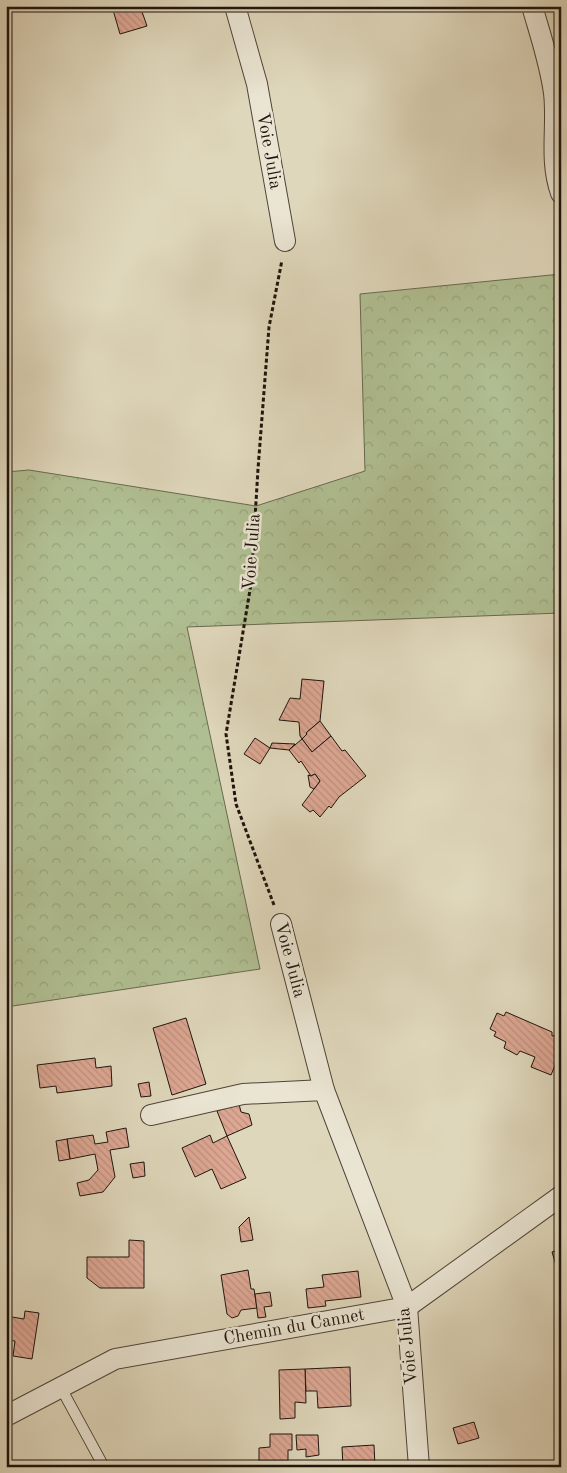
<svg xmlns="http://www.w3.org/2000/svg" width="567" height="1473" viewBox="0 0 567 1473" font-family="'Old Standard TT',serif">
	<defs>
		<pattern id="forest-crowns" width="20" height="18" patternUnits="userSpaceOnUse" patternTransform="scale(1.25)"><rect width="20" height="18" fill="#b0bf92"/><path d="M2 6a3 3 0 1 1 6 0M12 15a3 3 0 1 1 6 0" fill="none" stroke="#97a37d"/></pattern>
		<pattern id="building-back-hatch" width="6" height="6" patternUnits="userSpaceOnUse" patternTransform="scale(1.25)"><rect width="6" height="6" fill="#dda793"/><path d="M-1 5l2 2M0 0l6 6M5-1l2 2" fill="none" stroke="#bd8f7e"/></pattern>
	</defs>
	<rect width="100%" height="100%" fill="#dfd7bb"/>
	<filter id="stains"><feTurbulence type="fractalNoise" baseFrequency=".004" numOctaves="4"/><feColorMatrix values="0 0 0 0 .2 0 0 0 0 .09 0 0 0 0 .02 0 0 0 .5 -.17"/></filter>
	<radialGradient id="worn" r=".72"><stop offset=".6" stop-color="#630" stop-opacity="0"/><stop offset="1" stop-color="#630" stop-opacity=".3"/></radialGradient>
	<path fill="url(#forest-crowns)" stroke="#686950" d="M561 274V613L187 627 260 969 6 1007V472L29 470 256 506 365 471 360 294Z"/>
	<g fill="url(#building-back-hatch)" stroke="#1f130e">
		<path d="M125 6H140L147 26 120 34 113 10Z"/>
		<path d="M302 679 324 681 320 721 306 733 307 734 302 739 300 736 299 722 279 720 290 698 300 699Z"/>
		<path d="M320 721 331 736 312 752 302 739 307 734 306 733Z"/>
		<path d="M331 736 342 751 345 750 366 776 339 797 331 808 329 806 320 817 313 810 310 812 302 805 320 781 315 774 311 776 301 761 299 763 289 750 302 739 312 752Z"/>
		<path d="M255 738 270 748 260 764 244 754Z"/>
		<path d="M272 743 295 744 289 750 270 748Z"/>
		<path d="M315 774 320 781 314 789 310 787 308 775 311 776Z"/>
		<path d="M506 1012 552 1032V1036L560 1035 559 1028 561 1027V1058L557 1061 551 1075 531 1067 535 1057 520 1051 517 1055 504 1048 506 1042 494 1036 496 1032 490 1029 497 1013 504 1016Z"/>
		<path d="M186 1018 206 1084 172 1095 153 1028Z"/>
		<path d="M95 1058 96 1068 111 1066 112 1086 57 1093 56 1086 40 1088 37 1065Z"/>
		<path d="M149 1082 151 1096 141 1097 138 1084Z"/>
		<path d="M239 1104 241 1112 249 1114 252 1125 227 1136 217 1111Z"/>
		<path d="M126 1128 129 1147 110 1150 115 1177 103 1192 80 1196 77 1183 89 1180 98 1170 95 1154 70 1159 67 1139 93 1135 95 1144 108 1142 106 1132Z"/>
		<path d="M210 1135 213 1143 227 1136 246 1178 221 1189 212 1169 195 1177 182 1148Z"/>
		<path d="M67 1139 70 1159 59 1161 56 1141Z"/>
		<path d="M144 1162 145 1176 133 1178 130 1164Z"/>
		<path d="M249 1217 253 1240 241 1242 239 1227Z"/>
		<path d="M129 1240 144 1241V1288H100L87 1278V1257H129Z"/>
		<path d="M561 1249V1282L552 1252Z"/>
		<path d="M248 1270 251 1289H254L257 1308 241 1310 238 1316 232 1318 227 1314 221 1275Z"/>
		<path d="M358 1271 361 1297 325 1301 326 1306 308 1308 306 1289 324 1287 322 1275Z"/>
		<path d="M270 1292 272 1306 264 1307 266 1317 258 1318 255 1294Z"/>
		<path d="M25 1311 39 1313 32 1359 13 1356 15 1341 6 1340V1316L24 1319Z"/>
		<path d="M350 1367 351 1406 318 1408 317 1391H306L305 1369Z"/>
		<path d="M305 1369 306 1403 295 1402V1418L280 1419 279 1370Z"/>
		<path d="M474 1422 479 1438 458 1444 453 1428Z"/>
		<path d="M270 1434H292V1450H288V1461H259V1448L270 1447Z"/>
		<path d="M296 1435H318L319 1455 306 1457V1449L297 1450Z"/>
		<path d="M374 1445 375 1467H343L342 1447Z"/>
	</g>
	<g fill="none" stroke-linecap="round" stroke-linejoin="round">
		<g stroke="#4f4439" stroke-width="12">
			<path id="service" d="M61 1388 104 1467"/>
		</g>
		<g stroke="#4f4439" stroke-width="22">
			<g id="minor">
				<path d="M235 6 257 84 285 241"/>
				<path d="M532 6C540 34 550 63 554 93 558 126 549 160 561 193"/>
				<path d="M281 924 324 1090"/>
				<path d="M151 1115 243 1094 324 1090 407 1307 419 1467"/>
				<path d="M6 1416 115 1359 407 1307 561 1196"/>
			</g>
		</g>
		<path stroke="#1f130e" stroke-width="3" stroke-dasharray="4 2.5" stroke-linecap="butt" d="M274 905 236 804 226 734 251 584 258 469 269 327 282 260"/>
		<use href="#service" stroke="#eae5d3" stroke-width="10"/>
		<use href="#minor" stroke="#eae5d3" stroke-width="20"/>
	</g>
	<g text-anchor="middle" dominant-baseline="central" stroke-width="5" stroke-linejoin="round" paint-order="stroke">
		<g font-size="18" fill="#1f130e" stroke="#eae5d3">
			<text transform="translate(269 151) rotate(80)">Voie Julia</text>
			<text transform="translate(252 552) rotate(-86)">Voie Julia</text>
			<text transform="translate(290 960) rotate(75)">Voie Julia</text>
			<text transform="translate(294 1327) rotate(-10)">Chemin du Cannet</text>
			<text transform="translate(408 1346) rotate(-96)">Voie Julia</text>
		</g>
	</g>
	<rect width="567" height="1473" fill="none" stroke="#dfd7bb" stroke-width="25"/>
	<rect x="8" y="8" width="552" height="1458" fill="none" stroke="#1f130e" stroke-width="2.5"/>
	<rect x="12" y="12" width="542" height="1448" fill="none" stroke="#1f130e"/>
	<rect width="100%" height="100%" filter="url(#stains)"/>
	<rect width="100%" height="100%" fill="url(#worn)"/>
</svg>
